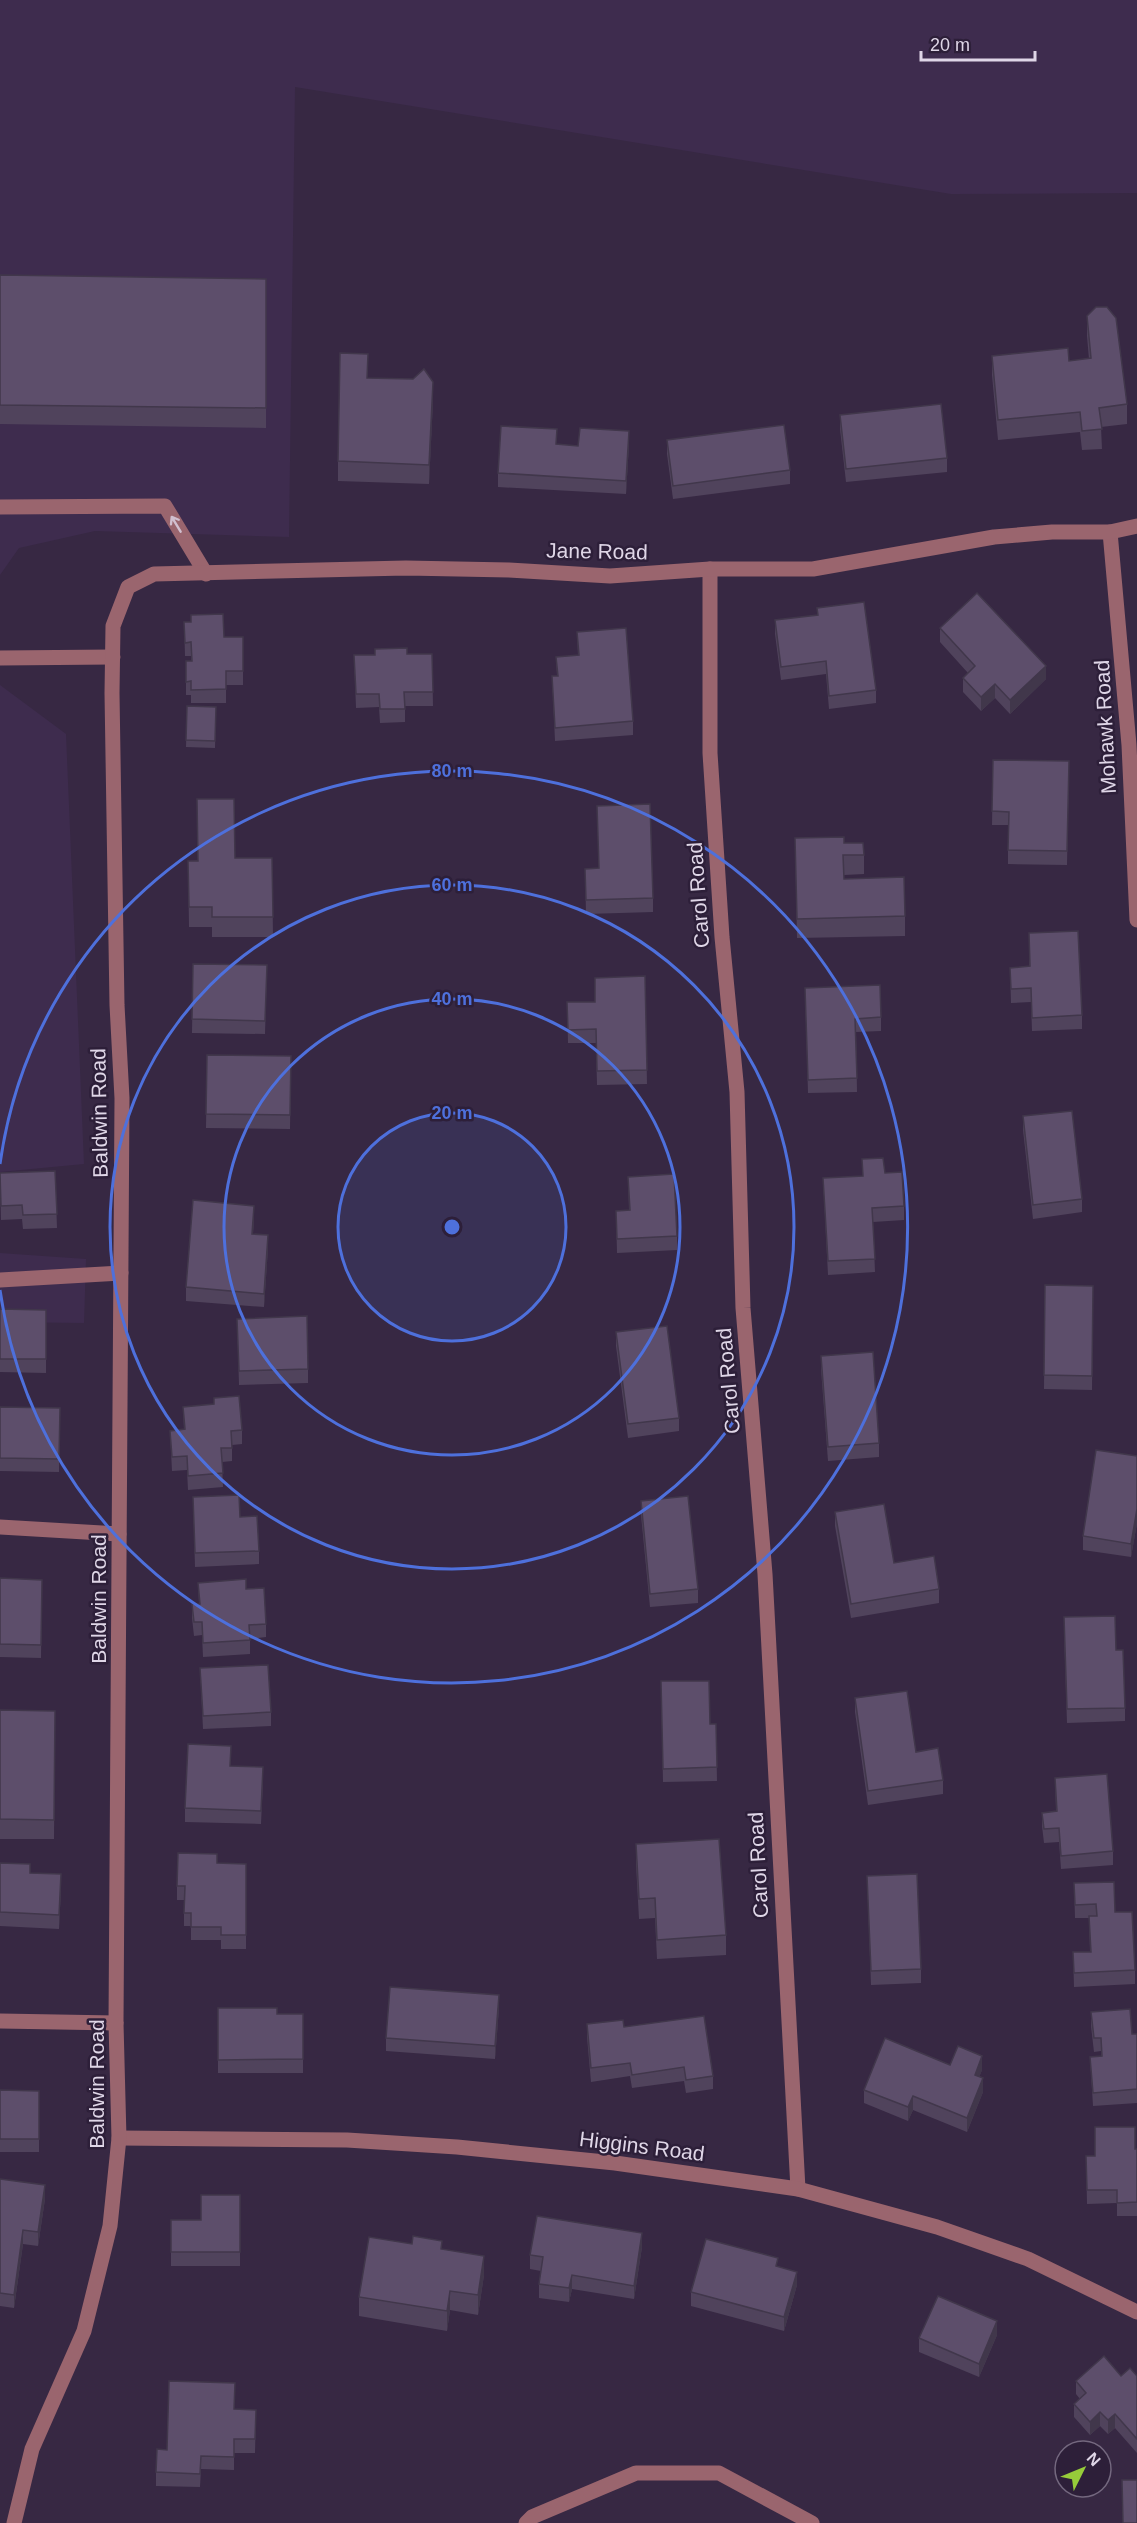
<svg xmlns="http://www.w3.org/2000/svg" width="1137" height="2523" viewBox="0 0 1137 2523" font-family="Arial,sans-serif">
	<rect width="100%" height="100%" fill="#372843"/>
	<g fill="#3e2c4e">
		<path d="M0 0H1137V193L951 194 295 87 289 537 95 531 19 548 0 575Z"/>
		<path d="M0 685 66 734 84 1164 0 1172Z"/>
		<path d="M0 1253 86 1259 84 1323 0 1322Z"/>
	</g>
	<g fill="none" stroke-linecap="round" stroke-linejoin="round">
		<g stroke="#9a656e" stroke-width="15">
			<path d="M0 507 165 506 206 574"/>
			<path d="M1110 532 1129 745 1137 920"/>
			<path d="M710 569V753L722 937 737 1092 743 1308 765 1574 798 2189"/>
			<path d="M0 658 113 657"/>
			<path d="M0 1280 121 1273"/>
			<path d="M0 1527 119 1534"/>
			<path d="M0 2021 116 2023"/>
			<path d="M119 2138 347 2140 457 2147 615 2163 798 2189 937 2227 1028 2259 1137 2312"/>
			<path d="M14 2523 32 2449 84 2331 110 2226 119 2138 116 2023 122 1098 117 1005 112 693 113 626 128 587 154 574 406 568 509 570 610 576 710 569H813L994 537 1052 532H1110L1137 526"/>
			<path d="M526 2523 532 2517 636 2473H719L812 2523"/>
		</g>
	</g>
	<g fill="#50435c">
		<path d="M0 275 266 279V428L0 424Z"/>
		<path d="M1087 316 1127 404V424L1101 427 1102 449 1082 450 1080 432 998 440 992 375V356L1069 361 1089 359 1087 336Z"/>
		<path d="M368 378 433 401 429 484 338 481V461Z"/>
		<path d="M840 415 947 458V472L846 482 840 429Z"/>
		<path d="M667 440 790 470V484L673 499 667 454Z"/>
		<path d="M557 444 578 446 629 444 626 494 498 487V473Z"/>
		<path d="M817 608 876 690V703L829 709 826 674 781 680 775 634V620L817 615Z"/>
		<path d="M184 622 224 637H243V685H226V703H191V695H186V661H191V656H185Z"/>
		<path d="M940 628 1046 679 1010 714 995 698 981 711 963 692V678L968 673 940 642Z"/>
		<path d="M577 632 633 721V735L555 741 552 676H557L556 657 578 656Z"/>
		<path d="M432 654 433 706H405V722L380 723 379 707 356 708 354 655Z"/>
		<path d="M187 706 216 707 215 748 186 747Z"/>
		<path d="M993 760 1069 761 1067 865 1008 864V825H992Z"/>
		<path d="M597 806 653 898V912L586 914 585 869 599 868Z"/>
		<path d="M795 838 844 843 864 855V874L844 875V879L905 916V936L797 938Z"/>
		<path d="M235 858H272L273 937H212V927H189L188 861Z"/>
		<path d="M1029 933 1082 1015V1029L1032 1031 1031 1002 1011 1003 1010 968 1029 966Z"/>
		<path d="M193 964 267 965 265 1034 192 1033Z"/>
		<path d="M645 976 647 1084 597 1085 596 1043H568L567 1002H595Z"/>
		<path d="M805 988 881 1017V1031L856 1032 857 1092 808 1093Z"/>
		<path d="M207 1055 291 1056 290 1129 206 1128Z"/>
		<path d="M1023 1116 1082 1199V1212L1033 1219 1023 1130Z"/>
		<path d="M862 1159 885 1173 904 1206V1220L873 1222 875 1272 828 1275 823 1178 863 1176Z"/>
		<path d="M55 1171 57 1228 23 1229 22 1219 1 1220 0 1173Z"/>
		<path d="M628 1177 677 1236V1250L617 1253 616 1211 629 1210Z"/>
		<path d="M254 1219 253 1234 268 1248 264 1307 186 1301V1287Z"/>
		<path d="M1045 1285 1093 1286 1092 1390 1044 1389Z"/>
		<path d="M0 1309 46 1310V1373L0 1372Z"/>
		<path d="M237 1319 308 1369V1383L239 1385Z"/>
		<path d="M616 1332 679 1418V1431L628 1438 616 1346Z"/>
		<path d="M821 1356 879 1443V1457L828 1461 821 1369Z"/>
		<path d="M0 1407 60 1408 59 1472 0 1471Z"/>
		<path d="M183 1407 242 1430V1444L232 1445V1461L222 1462 223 1487 188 1490 187 1470 172 1471 170 1431 184 1430Z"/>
		<path d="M1137 1456V1523L1131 1557 1083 1550V1536Z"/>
		<path d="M193 1497 240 1517 259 1551V1564L195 1567Z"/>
		<path d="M641 1501 698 1589V1603L650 1607 641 1515Z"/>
		<path d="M835 1512 894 1563 939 1589V1603L851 1618 835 1526Z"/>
		<path d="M0 1578 42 1580 41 1658 0 1657Z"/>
		<path d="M198 1583 246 1589 266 1624V1637L250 1639V1654L203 1657 202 1635 194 1636 192 1618V1604H199Z"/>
		<path d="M1064 1631 1116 1650 1125 1708V1721L1067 1723Z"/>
		<path d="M200 1668 271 1712V1726L203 1729Z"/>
		<path d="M661 1681 710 1724H716L717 1781 663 1782Z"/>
		<path d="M855 1698 916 1752 943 1780V1794L868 1805 855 1712Z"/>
		<path d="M0 1710 55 1711 54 1839H0Z"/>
		<path d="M1055 1778 1113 1851V1865L1061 1869 1059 1842 1044 1843 1042 1826V1813L1056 1811Z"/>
		<path d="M263 1781 261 1824 185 1822V1808Z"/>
		<path d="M636 1844 726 1935V1955L657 1959 655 1918 639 1919 636 1864Z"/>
		<path d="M0 1863 30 1873 61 1888 59 1929 0 1926Z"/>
		<path d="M217 1863 246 1864V1949H221V1940H191V1926H184V1900H177V1886Z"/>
		<path d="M867 1876 921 1969V1983L871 1985Z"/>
		<path d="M1074 1883 1115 1912 1135 1970V1984L1074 1987 1073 1952H1090L1089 1918H1075Z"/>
		<path d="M218 2008 277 2014H303V2073H218Z"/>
		<path d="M499 2008 495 2059 386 2051V2038Z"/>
		<path d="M1091 2012 1132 2034H1137V2103L1093 2106 1090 2057 1101 2056V2051L1094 2052 1091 2026Z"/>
		<path d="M587 2024 624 2027 713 2076V2089L686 2093 684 2081 632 2088 630 2076 591 2082 587 2037Z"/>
		<path d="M950 2065 982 2070 979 2077 983 2092 967 2132 913 2110 908 2121 864 2103V2090Z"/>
		<path d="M0 2090 39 2091V2152H0Z"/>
		<path d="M1135 2149H1137V2216H1117V2203L1087 2204 1086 2156H1095Z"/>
		<path d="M0 2179 45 2199 38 2246 23 2244 14 2308 0 2306Z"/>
		<path d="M240 2195V2266H171V2220H201Z"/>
		<path d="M642 2247 634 2299 572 2289 569 2302 539 2298V2284L541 2271 530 2269V2255Z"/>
		<path d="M442 2249 484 2275 478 2315 450 2310 447 2331 359 2316V2297Z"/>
		<path d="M797 2285 784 2331 691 2306V2292Z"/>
		<path d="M997 2335 979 2377 919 2352V2338Z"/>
		<path d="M1121 2376H1137V2453L1115 2428 1108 2434 1100 2426 1090 2435 1074 2417V2404L1080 2399 1076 2394V2381Z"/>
		<path d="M234 2409 256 2410 255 2453H234V2470L201 2469 200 2487 156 2486V2472L167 2450Z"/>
	</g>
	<g fill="#41374b">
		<path d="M433 382V401L429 484V465Z"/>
		<path d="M629 431V444L626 494V481Z"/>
		<path d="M1046 666V679L1010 714V700Z"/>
		<path d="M995 684V698L981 711V697Z"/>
		<path d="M254 1206V1219L252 1247V1234Z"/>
		<path d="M268 1235V1248L264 1307V1294Z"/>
		<path d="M1137 1509V1523L1131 1557V1544Z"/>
		<path d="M61 1874V1888L59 1929V1915Z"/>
		<path d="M499 1995V2008L495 2059V2046Z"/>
		<path d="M982 2056V2070L975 2088V2075Z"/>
		<path d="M983 2078V2092L967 2132V2118Z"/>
		<path d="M913 2096V2110L908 2121V2107Z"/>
		<path d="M45 2185V2199L38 2246V2232Z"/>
		<path d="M23 2230V2244L14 2308V2295Z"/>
		<path d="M642 2233V2247L634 2299V2286Z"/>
		<path d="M484 2256V2275L478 2315V2295Z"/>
		<path d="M797 2272V2285L784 2331V2317Z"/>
		<path d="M572 2275V2289L569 2302V2288Z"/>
		<path d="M450 2291V2310L447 2331V2311Z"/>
		<path d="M997 2321V2335L979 2377V2364Z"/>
		<path d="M1100 2412V2426L1090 2435V2422Z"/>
		<path d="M1115 2414V2428L1108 2434V2420Z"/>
	</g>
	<g fill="#5d4e6b" stroke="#41374b" stroke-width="1.5">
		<path d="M0 275 266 279V408L0 405Z"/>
		<path d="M1096 307H1107L1116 318 1127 404 1099 408 1102 429 1082 431 1080 412 998 420 992 356 1068 348 1069 361 1091 358 1087 316Z"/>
		<path d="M340 353 368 354 367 378 413 379 424 369 433 382 429 465 338 461Z"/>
		<path d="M941 404 947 458 846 469 840 415Z"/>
		<path d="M784 425 790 470 673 486 667 440Z"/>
		<path d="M501 426 557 429 556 444 578 446 580 428 629 431 626 481 498 473Z"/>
		<path d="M977 593 1046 666 1010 700 995 684 981 697 963 678 975 666 940 628Z"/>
		<path d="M864 602 876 690 829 696 826 661 781 667 775 620 818 615 817 608Z"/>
		<path d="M223 614 224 637H243V671H226V689L191 690V681L186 682V661H192L191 642 185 643 184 622H191V615Z"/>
		<path d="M626 628 633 721 555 728 552 676H558L556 657 579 655 577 632Z"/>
		<path d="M407 648V654H432L433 692H404L405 709H380L379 694H356L354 655H375V649Z"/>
		<path d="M187 706 216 707 215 741 186 740Z"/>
		<path d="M993 760 1069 761 1067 851 1008 850 1009 812 992 811Z"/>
		<path d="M197 799H234L235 858H272L273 917H212V907H189L188 861H198Z"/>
		<path d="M650 804 653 898 586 900 585 869 599 868 597 806Z"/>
		<path d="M844 837V843H863L864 855H843L844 879 904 877 905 916 797 919 795 838Z"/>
		<path d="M1078 931 1082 1015 1032 1018 1031 988 1011 989 1010 968 1030 966 1029 933Z"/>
		<path d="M193 964 267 965 265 1021 192 1019Z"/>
		<path d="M645 976 647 1070 597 1071 596 1029 568 1030 567 1002H595V978Z"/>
		<path d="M880 985 881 1017 855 1019 857 1078 808 1080 805 988Z"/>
		<path d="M207 1055 291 1056 290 1115 206 1114Z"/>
		<path d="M1072 1111 1082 1199 1033 1205 1023 1116Z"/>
		<path d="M883 1158 885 1173 902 1172 904 1206 872 1208 875 1259 828 1261 823 1178 863 1176 862 1159Z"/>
		<path d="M55 1171 57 1214 23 1215 22 1205 1 1206 0 1173Z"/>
		<path d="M674 1174 677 1236 617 1239 616 1211 630 1210 628 1177Z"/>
		<path d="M193 1200 254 1206 252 1234 268 1235 264 1294 186 1287Z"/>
		<path d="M1045 1285 1093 1286 1092 1376 1044 1375Z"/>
		<path d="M0 1309 46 1310V1359H0Z"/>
		<path d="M307 1316 308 1369 239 1371 237 1319Z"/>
		<path d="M667 1326 679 1418 628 1424 616 1332Z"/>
		<path d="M873 1352 879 1443 828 1447 821 1356Z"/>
		<path d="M239 1396 242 1430 231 1431 232 1448H221L223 1473 188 1476 187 1456 172 1457 170 1431 185 1429 183 1407 214 1404V1398Z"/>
		<path d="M0 1407 60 1408 59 1459 0 1458Z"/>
		<path d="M1096 1450 1137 1456V1509L1131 1544 1083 1536Z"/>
		<path d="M239 1495 240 1517 257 1516 259 1551 195 1553 193 1497Z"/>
		<path d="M688 1496 698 1589 650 1594 641 1501Z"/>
		<path d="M884 1504 894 1563 934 1556 939 1589 851 1604 835 1512Z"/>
		<path d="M0 1578 42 1580 41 1645 0 1644Z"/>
		<path d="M246 1579V1589L264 1588 266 1624 249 1625 250 1640 203 1643 202 1622H194L192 1604H200L198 1583Z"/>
		<path d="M1115 1616 1116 1650H1123L1125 1708 1067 1709 1064 1617Z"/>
		<path d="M268 1665 271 1712 203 1716 200 1668Z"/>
		<path d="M661 1681H709L710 1724H716L717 1767 663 1769Z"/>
		<path d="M907 1691 916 1752 938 1748 943 1780 868 1791 855 1698Z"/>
		<path d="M0 1710 55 1711 54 1820 0 1819Z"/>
		<path d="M188 1744 231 1746 230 1766 263 1767 261 1811 185 1808Z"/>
		<path d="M1107 1774 1113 1851 1061 1856 1059 1828 1044 1829 1042 1813 1057 1811 1055 1778Z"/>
		<path d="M719 1839 726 1935 657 1940 655 1898 639 1899 636 1844Z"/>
		<path d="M178 1853 217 1854V1863L246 1864V1935H221V1927H191V1913H184L185 1886H177Z"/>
		<path d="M0 1863 30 1864V1873L61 1874 59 1915 0 1912Z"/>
		<path d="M917 1874 921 1969 871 1971 867 1876Z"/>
		<path d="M1114 1882 1115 1912H1132L1135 1970 1074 1973 1073 1952H1091L1089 1916H1097L1096 1904 1075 1905 1074 1883Z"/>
		<path d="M390 1987 499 1995 495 2046 386 2038Z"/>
		<path d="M218 2008H277V2014H303V2059L218 2060Z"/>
		<path d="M1130 2009 1132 2034H1137V2089L1093 2093 1090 2057 1102 2056 1101 2038H1094L1091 2012Z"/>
		<path d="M704 2016 713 2076 686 2080 684 2067 632 2075 630 2063 591 2068 587 2024 623 2020 624 2027Z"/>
		<path d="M885 2038 950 2065 958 2046 982 2056 975 2075 983 2078 967 2118 913 2096 908 2107 864 2090Z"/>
		<path d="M0 2090 39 2091V2139H0Z"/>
		<path d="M1095 2127H1135V2149H1137V2202L1117 2203V2190H1087L1086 2156H1095Z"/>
		<path d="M0 2179 45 2185 38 2232 23 2230 14 2295 0 2293Z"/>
		<path d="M201 2195H240V2252H171V2220H201Z"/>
		<path d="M537 2216 642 2233 634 2286 572 2275 569 2288 539 2284 543 2257 530 2255Z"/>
		<path d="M413 2236 442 2241 441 2249 484 2256 478 2295 450 2291 447 2311 359 2297 369 2237 412 2244Z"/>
		<path d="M706 2239 778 2258 776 2266 797 2272 784 2317 691 2292Z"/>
		<path d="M938 2296 997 2321 979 2364 919 2338Z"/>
		<path d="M1104 2356 1121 2376 1130 2368 1137 2376V2439L1115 2414 1108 2420 1100 2412 1090 2422 1074 2404 1086 2393 1076 2381Z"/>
		<path d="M169 2381 235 2383 234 2409 256 2410 255 2439H234V2457L201 2456 200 2474 156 2472 157 2449 167 2450Z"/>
		<path d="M1122 2480H1137V2523H1123Z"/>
	</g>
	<defs><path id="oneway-shaft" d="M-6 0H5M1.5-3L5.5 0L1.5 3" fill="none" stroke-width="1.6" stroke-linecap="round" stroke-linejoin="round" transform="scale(1.5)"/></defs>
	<use stroke="#d1bfcf" href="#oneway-shaft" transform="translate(176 524) rotate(-121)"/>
	<circle cx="452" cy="1227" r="114" fill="#4e70dc" fill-opacity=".12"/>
	<g fill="none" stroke="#4e70dc" stroke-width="3">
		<circle cx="452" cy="1227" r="114"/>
		<circle cx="452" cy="1227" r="228"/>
		<circle cx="452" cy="1227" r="342"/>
		<path d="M0 1164A456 456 0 1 1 0 1290"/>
	</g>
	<g text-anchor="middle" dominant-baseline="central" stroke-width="5" stroke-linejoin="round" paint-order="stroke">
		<g font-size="21" fill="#dfd6e7" stroke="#2d1f39">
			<text transform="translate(597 551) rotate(1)">Jane Road</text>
			<text transform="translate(1105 727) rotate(-93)">Mohawk Road</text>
			<text transform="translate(698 895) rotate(-94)">Carol Road</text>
			<text transform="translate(99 1113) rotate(-91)">Baldwin Road</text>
			<text transform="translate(728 1381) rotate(-95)">Carol Road</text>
			<text transform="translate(98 1599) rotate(-90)">Baldwin Road</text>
			<text transform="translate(758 1865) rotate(-93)">Carol Road</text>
			<text transform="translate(96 2084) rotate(-90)">Baldwin Road</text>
			<text transform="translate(642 2146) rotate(7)">Higgins Road</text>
		</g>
	</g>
	<circle cx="452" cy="1227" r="9" fill="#4e70dc" stroke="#2d1f39" stroke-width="3"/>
	<g font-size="18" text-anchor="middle" font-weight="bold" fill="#4e70dc" stroke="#2d1f39" stroke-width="5" stroke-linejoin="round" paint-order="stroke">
		<text x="452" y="777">80 m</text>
		<text x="452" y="891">60 m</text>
		<text x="452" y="1005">40 m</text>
		<text x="452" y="1119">20 m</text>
	</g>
	<g transform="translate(1083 2469) rotate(47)"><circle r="28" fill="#2d1f39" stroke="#74687f" stroke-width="1.5"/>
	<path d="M0-4.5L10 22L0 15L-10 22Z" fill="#96cc3a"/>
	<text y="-9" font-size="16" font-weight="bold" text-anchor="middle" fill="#dfd6e7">N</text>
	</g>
	<path d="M921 51v9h114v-9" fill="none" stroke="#dfd6e7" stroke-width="3"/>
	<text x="930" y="51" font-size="18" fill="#dfd6e7" stroke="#2d1f39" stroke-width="4.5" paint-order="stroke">20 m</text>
</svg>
